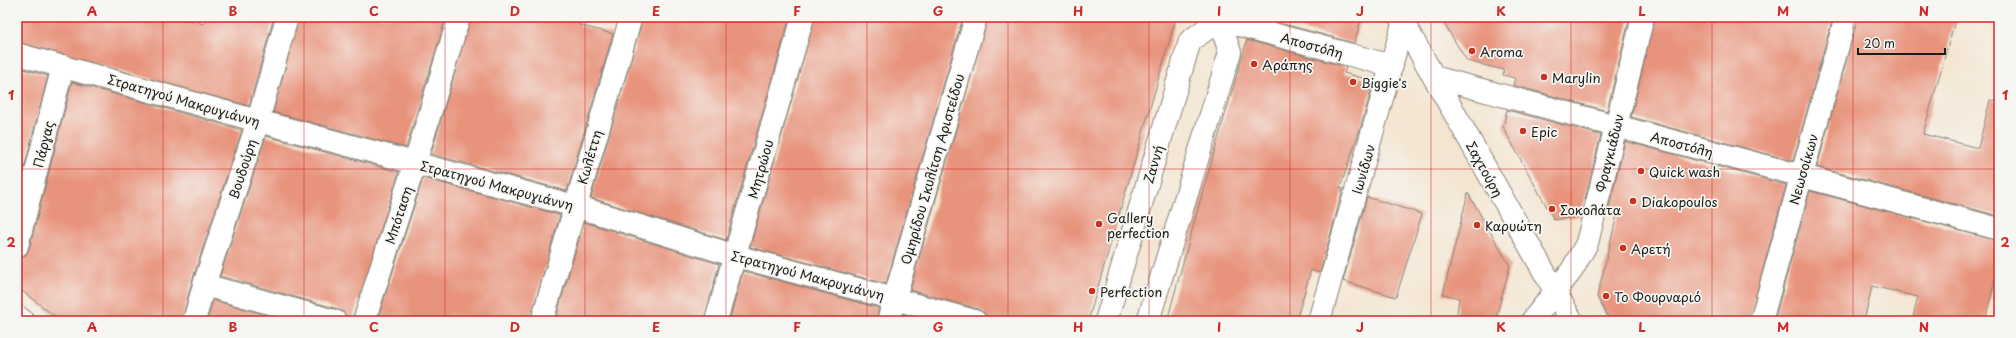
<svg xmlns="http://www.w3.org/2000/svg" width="2016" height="338" viewBox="0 0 2016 338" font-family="'Playpen Sans',sans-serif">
	<rect width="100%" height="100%" fill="#f6f6f2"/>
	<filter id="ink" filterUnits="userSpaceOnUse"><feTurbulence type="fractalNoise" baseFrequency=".025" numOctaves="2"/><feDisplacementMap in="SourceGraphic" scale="8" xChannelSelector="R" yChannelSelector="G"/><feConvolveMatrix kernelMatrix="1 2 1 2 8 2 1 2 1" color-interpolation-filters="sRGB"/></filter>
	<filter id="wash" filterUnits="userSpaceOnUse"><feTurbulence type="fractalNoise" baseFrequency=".012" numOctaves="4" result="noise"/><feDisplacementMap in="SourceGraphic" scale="16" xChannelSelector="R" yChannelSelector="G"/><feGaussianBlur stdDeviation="0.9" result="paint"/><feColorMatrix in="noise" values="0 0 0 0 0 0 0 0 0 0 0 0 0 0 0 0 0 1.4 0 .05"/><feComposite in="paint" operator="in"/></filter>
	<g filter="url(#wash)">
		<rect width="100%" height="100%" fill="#f4e5d1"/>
		<g id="blocks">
			<g fill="#e8947d">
				<path d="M17 17H178L204 24 206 17H274L249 106 17 42Z"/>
				<path d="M299 17H446L406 148 273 112Z"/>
				<path d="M471 17H581L579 25 613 34 567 191 431 154Z"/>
				<path d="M643 17H790L726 240 591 198Z"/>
				<path d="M815 17H963L886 284 750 247Z"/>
				<path d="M988 17H1156L1175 22 1088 321H987L984 313 978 309 910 290Z"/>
				<path d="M1257 17H1362L1354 43Z"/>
				<path d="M1440 17H1630L1607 111 1513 85 1515 78 1503 75 1504 70 1467 61Z"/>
				<path d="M1655 17H1833L1793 161 1631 117Z"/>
				<path d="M1858 17H1956L1923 134 1978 148 1990 100 1999 101V216L1817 167Z"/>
				<path d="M1247 40 1346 67 1344 73 1374 81 1360 129 1340 188 1343 189 1320 273 1311 270 1296 321H1167L1204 187Z"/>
				<path d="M17 67 48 76 17 196Z"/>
				<path d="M72 82 242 130 192 281 182 321H61L17 287V258L26 255 29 249Z"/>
				<path d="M1507 110 1601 135 1581 216 1554 220 1503 127Z"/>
				<path d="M266 136 399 172 352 321H347L344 313 338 309 220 276Z"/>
				<path d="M1625 141 1786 185 1749 321H1610L1597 297 1618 211 1608 212Z"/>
				<path d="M423 178 560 215 530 321H377Z"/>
				<path d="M1810 191 1999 241V263L1985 321H1912L1918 297 1872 286 1864 321H1774Z"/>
				<path d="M1468 193 1510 266 1495 321H1456L1459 298 1443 294Z"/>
				<path d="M1367 197 1422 214 1396 297 1343 281Z"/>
				<path d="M584 222 719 264 704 321H555Z"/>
				<path d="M743 271 879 308 876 321H729Z"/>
				<path d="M213 300 288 321H207Z"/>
				<path d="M903 314 927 321H901Z"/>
			</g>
		</g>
	</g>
	<g filter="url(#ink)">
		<use href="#blocks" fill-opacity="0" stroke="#888076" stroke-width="1"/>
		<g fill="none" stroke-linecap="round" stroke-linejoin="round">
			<g stroke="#888076" stroke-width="24">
				<g id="minor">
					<path d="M1209 17 1392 66"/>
					<path d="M17 54 258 121 575 206 736 256 975 321"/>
					<path d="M1434 77 1999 229"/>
					<path d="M17 246 63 66"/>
					<path d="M204 285 335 321"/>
					<path d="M194 321 204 285 258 121 287 17"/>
					<path d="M364 321 415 163 459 17"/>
					<path d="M542 321 631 17"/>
					<path d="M716 321 803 17"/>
					<path d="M888 321 976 17"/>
					<path d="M1319 321 1405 17"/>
					<path d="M1532 321 1572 270 1587 243 1643 17"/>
					<path d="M1761 321 1846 17"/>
				</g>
			</g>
			<g stroke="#888076" stroke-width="24">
				<g id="tertiary">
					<path d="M1400 17 1572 321"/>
					<path d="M1106 321 1190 41 1219 20"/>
					<path d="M1148 321 1230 52 1219 20 1220 17"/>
				</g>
			</g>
			<g stroke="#888076" stroke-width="24">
				<path id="secondary" d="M17 316 23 321"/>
			</g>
			<use href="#minor" stroke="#fff" stroke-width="22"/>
			<use href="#tertiary" stroke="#fff" stroke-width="22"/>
			<use href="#secondary" stroke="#fff" stroke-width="22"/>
		</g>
	</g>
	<path fill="none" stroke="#d62828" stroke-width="1" stroke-opacity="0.55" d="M163 17V321M304 17V321M445 17V321M585 17V321M726 17V321M867 17V321M1008 17V321M1149 17V321M1290 17V321M1431 17V321M1571 17V321M1712 17V321M1853 17V321M17 169H1999"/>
	<g fill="#c8321e" stroke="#f6f6f2" stroke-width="1.5">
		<circle cx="1472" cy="51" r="4"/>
		<circle cx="1254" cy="64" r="4"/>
		<circle cx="1544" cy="77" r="4"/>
		<circle cx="1353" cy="82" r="4"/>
		<circle cx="1523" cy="131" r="4"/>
		<circle cx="1641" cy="171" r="4"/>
		<circle cx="1633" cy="201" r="4"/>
		<circle cx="1552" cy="209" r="4"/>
		<circle cx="1099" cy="224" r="4"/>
		<circle cx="1477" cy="225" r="4"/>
		<circle cx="1623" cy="248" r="4"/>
		<circle cx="1092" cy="291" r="4"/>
		<circle cx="1606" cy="296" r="4"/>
	</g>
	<g text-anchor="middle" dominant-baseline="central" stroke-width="3.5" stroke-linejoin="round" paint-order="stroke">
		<g font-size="13" fill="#1c1c1c" stroke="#f6f6f2">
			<text transform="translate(1312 45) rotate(15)">Αποστόλη</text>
			<text transform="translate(184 100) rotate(16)">Στρατηγού Μακρυγιάννη</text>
			<text transform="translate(43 144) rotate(-76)">Πάργας</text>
			<text transform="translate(1682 144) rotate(15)">Αποστόλη</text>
			<text transform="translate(1609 153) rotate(-76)">Φραγκιάδων</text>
			<text transform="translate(589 157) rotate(-74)">Κωλέττη</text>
			<text transform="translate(1153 164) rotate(-73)">Ζαννή</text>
			<text transform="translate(242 169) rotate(-72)">Βουδούρη</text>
			<text transform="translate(760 169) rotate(-74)">Μητρώου</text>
			<text transform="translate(932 169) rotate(-74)">Ομηρίδου Σκυλίτση Αριστείδου</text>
			<text transform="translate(1363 169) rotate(-74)">Ιωνίδων</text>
			<text transform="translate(1485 169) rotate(61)">Σαχτούρη</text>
			<text transform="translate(1803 169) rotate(-74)">Νεωσοίκων</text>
			<text transform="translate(497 185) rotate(15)">Στρατηγού Μακρυγιάννη</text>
			<text transform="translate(398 215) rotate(-72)">Μπόταση</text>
			<text transform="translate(808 275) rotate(15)">Στρατηγού Μακρυγιάννη</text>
		</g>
		<g font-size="13" fill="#1c1c1c" stroke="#f6f6f2" text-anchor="start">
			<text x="1480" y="51">Aroma</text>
			<text x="1262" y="64">Αράπης</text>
			<text x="1552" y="77">Marylin</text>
			<text x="1361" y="82">Biggie's</text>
			<text x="1531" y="131">Epic</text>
			<text x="1649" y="171">Quick wash</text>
			<text x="1641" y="201">Diakopoulos</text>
			<text x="1560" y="209">Σοκολάτα</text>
			<text x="1107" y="217">Gallery<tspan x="1107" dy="15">perfection</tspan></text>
			<text x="1485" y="225">Καρυώτη</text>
			<text x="1631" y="248">Αρετή</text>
			<text x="1100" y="291">Perfection</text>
			<text x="1614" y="296">Το Φουρναριό</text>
		</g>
	</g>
	<rect width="2016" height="338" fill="none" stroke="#f6f6f2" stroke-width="44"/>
	<path d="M1858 48v6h87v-6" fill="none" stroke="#1c1c1c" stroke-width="2"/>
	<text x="1864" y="48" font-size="12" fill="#1c1c1c" stroke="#f6f6f2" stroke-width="3" paint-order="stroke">20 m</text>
	<rect x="22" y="22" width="1972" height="294" fill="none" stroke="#d62828" stroke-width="1.5"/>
	<g font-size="13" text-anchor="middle" font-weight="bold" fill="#d62828">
		<text x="92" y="16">A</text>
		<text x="233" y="16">B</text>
		<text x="374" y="16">C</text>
		<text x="515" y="16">D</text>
		<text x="656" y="16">E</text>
		<text x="797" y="16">F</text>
		<text x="938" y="16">G</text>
		<text x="1078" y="16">H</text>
		<text x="1219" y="16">I</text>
		<text x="1360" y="16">J</text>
		<text x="1501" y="16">K</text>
		<text x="1642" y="16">L</text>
		<text x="1783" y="16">M</text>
		<text x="1924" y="16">N</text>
		<text x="11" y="100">1</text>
		<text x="2005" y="100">1</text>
		<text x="11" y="247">2</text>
		<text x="2005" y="247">2</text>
		<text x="92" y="332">A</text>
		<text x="233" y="332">B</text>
		<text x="374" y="332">C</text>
		<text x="515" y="332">D</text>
		<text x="656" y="332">E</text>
		<text x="797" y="332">F</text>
		<text x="938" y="332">G</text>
		<text x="1078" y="332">H</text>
		<text x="1219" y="332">I</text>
		<text x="1360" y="332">J</text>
		<text x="1501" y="332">K</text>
		<text x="1642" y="332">L</text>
		<text x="1783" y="332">M</text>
		<text x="1924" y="332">N</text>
	</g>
</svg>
